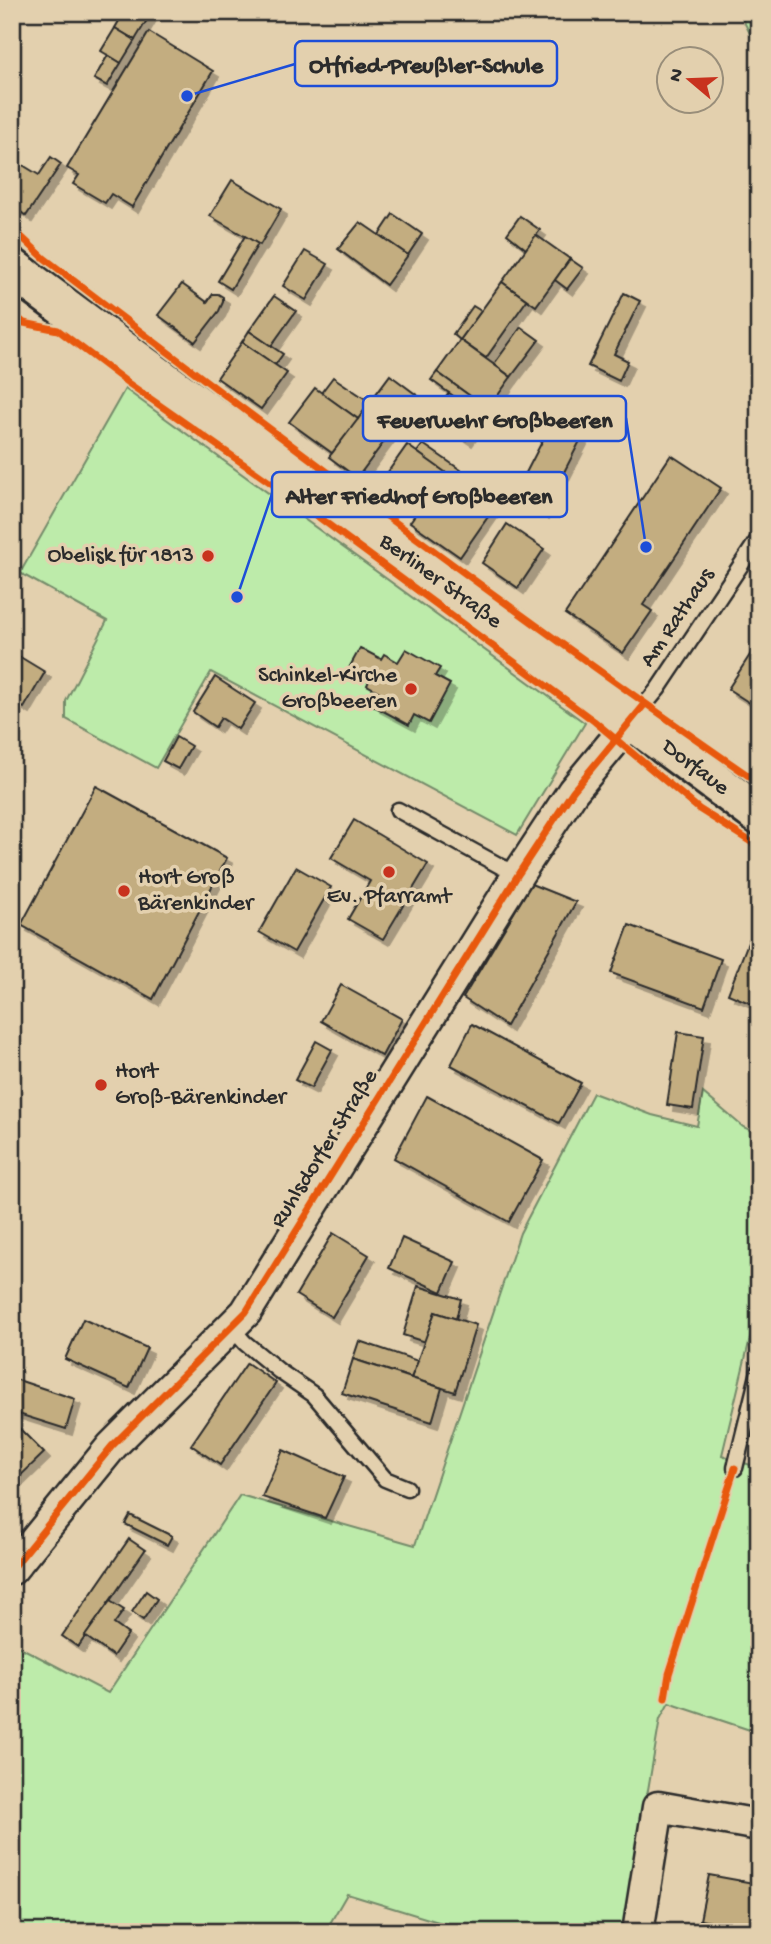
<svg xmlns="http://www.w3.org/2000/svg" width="771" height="1944" viewBox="0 0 771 1944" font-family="'Gochi Hand',sans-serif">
	<defs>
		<filter id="shadow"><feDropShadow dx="6" dy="6" stdDeviation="0" flood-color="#0004"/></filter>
	</defs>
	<rect width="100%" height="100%" fill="#e3d0ae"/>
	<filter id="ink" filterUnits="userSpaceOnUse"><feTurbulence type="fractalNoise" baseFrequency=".0143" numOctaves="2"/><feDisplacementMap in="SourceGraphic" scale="14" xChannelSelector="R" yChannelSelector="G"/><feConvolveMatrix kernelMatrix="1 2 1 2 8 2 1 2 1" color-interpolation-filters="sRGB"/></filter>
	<g filter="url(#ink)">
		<g fill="#bdebaa" stroke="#748b6a" stroke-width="2">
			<path d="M739 12H759V51Z"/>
			<path d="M125 389 585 723 517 835 211 672 156 768 66 719V701L107 621 20 573Z"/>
			<path d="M593 1093 652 1115 697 1126 703 1093 743 1127 759 1134V1301L722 1455 759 1468V1733L669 1703 660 1719 624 1932H471L347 1894 325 1932H12V1643L108 1693 240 1495 415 1545 520 1233Z"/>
		</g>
		<g fill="#c3ad80" stroke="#2b2b2b" stroke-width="2" filter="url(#shadow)">
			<path d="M124 12H144L150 15 135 40 115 28Z"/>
			<path d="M115 28 135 40 121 63 101 51Z"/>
			<path d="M149 32 213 71 132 207 111 194 105 203 73 184 79 175 67 168Z"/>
			<path d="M108 55 121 63 107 86 94 79Z"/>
			<path d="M51 157 61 164 26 216 12 205V166L16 161 39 175Z"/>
			<path d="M232 180 281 209 260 245 210 216Z"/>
			<path d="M393 214 422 234 408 255 379 235Z"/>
			<path d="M520 216 540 230 526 249 507 234Z"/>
			<path d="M360 222 408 255 386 285 338 249Z"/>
			<path d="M536 235 570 259 536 306 502 282Z"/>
			<path d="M245 236 258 244 231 289 218 281Z"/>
			<path d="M305 251 328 264 306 300 283 286Z"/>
			<path d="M570 259 583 268 567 289 555 280Z"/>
			<path d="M502 282 527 300 486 358 460 340Z"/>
			<path d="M182 284 207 302 213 294H218L223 297V302L219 311 195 342 158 315Z"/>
			<path d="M624 293 640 301 614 354 628 361 619 381 588 366Z"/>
			<path d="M274 296 296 311 271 346 249 331Z"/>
			<path d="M473 306 481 311 460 340 453 334Z"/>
			<path d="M521 327 539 340 511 377 494 364Z"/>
			<path d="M249 331 283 354 275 365 242 342Z"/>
			<path d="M460 340 511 377 488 409 437 372Z"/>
			<path d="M242 342 287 373 261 409 217 378Z"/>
			<path d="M437 372 488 409 466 440 454 432 471 409 431 380Z"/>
			<path d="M390 375 418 396 357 478 329 457Z"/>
			<path d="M333 377 370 402 358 419 321 393Z"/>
			<path d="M315 388 358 419 332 453 289 422Z"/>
			<path d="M449 393 471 409 454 432 433 416Z"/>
			<path d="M551 424 581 439 543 513 513 498Z"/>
			<path d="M423 444 468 475 460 486 417 452Z"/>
			<path d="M407 445 445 472 416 513 378 486Z"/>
			<path d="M671 455 721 488 643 605 652 611 623 653 565 614Z"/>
			<path d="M443 474 455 482 447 494 464 505 470 496 492 511 460 557 410 522Z"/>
			<path d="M507 524 544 549 518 588 482 563Z"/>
			<path d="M757 644 759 645V709L728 689Z"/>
			<path d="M360 648 381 659 384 654 398 662 406 649 440 668 435 676 450 684 429 723 414 715 409 725 374 706 381 693 367 685 370 679 349 668Z"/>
			<path d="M12 652 45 672 24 708 12 701Z"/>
			<path d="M215 677 255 703 238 729 221 718 215 727 193 712Z"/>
			<path d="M176 737 191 746 178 769 163 761Z"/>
			<path d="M96 786 227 858 153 999 21 925Z"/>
			<path d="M354 820 428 864 383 939 348 919 370 881 331 858Z"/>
			<path d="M296 867 331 887 294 952 259 932Z"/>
			<path d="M531 884 576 902 506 1026 463 998Z"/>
			<path d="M629 925 721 959 704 1007 611 973Z"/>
			<path d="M749 940 759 943V1007L728 994Z"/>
			<path d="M341 985 402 1019 382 1056 321 1021Z"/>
			<path d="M472 1024 581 1083 559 1123 451 1065Z"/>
			<path d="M678 1032 704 1036 693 1109 667 1105Z"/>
			<path d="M316 1041 332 1050 311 1088 295 1080Z"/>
			<path d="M427 1096 543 1160 509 1222 394 1158Z"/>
			<path d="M333 1233 369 1255 332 1317 296 1295Z"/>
			<path d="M402 1238 455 1262 442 1292 389 1268Z"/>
			<path d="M418 1286 461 1299 456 1319 435 1312 425 1342 403 1335Z"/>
			<path d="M435 1312 476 1325 455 1392 411 1378Z"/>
			<path d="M83 1319 147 1348 129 1388 65 1359Z"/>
			<path d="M359 1341 418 1361 411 1378 353 1359Z"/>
			<path d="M353 1359 442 1388 432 1422 342 1393Z"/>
			<path d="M247 1363 276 1383 220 1465 191 1445Z"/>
			<path d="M15 1379 75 1399 66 1429 12 1412V1386Z"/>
			<path d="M12 1421 44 1453 12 1484Z"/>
			<path d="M283 1450 344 1477 325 1518 262 1497Z"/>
			<path d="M130 1515 172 1536 167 1545 125 1524Z"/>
			<path d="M129 1539 145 1550 78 1647 62 1636Z"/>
			<path d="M146 1591 157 1599 143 1620 132 1612Z"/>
			<path d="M110 1601 124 1610 114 1624 128 1634 113 1656 85 1636Z"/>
			<path d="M709 1875 759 1884V1931L700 1920Z"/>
		</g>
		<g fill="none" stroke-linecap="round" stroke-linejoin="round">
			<g stroke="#2b2b2b" stroke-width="19">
				<g id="lane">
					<path d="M634 718 658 689 759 538"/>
					<path d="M398 810 502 867 519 873"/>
					<path d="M231 1327 245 1343 279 1371 314 1395 385 1479 407 1488"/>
					<path d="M735 1468 759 1371"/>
				</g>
			</g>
			<g stroke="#2b2b2b" stroke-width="35">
				<g id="street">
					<path d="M12 1569 112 1446 246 1312 519 873 573 791 632 720"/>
					<path d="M638 1932 658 1807 759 1825"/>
				</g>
			</g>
			<g stroke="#2b2b2b" stroke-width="44">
				<path id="secondary" d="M12 268C258 454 513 629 759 815"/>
			</g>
			<use href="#lane" stroke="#e3d0ae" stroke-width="14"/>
			<use href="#street" stroke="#e3d0ae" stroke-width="30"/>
			<use href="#secondary" stroke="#e3d0ae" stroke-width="38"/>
			<g stroke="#e3d0ae" stroke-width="11">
				<g id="cycleway">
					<path d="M12 228 44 258C279 437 516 615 759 783"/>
					<path d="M12 313 24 323 58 330 128 383 298 502 594 721 699 809 759 847"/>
					<path d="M12 1569 112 1446 246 1312 519 873 573 791 645 704"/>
					<path d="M665 1698 669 1674 735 1468"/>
				</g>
			</g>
			<use href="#cycleway" stroke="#e8590c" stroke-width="7"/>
		</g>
	</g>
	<g fill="#c8321e" stroke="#e3d0ae" stroke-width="2.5">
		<circle cx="208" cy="556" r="7"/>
		<circle cx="411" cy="689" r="7"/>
		<circle cx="389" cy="872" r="7"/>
		<circle cx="124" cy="891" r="7"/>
		<circle cx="101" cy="1085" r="7"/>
	</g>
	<g text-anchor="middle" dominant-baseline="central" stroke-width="7" stroke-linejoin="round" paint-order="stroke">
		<g font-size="23" fill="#2b2b2b" stroke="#e3d0ae" text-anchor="end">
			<text x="194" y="556">Obelisk für 1813</text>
			<text x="397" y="676">Schinkel-Kirche<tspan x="397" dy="26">Großbeeren</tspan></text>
			<text x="138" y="878" text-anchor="start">Hort Groß<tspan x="138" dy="26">Bärenkinder</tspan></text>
			<text x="389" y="897" text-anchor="middle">Ev. Pfarramt</text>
			<text x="115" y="1072" text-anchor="start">Hort<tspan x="115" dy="26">Groß-Bärenkinder</tspan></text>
		</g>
		<g font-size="23" fill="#2b2b2b" stroke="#e3d0ae">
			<text transform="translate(440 582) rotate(36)">Berliner Straße</text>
			<text transform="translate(678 618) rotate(-56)">Am Rathaus</text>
			<text transform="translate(695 768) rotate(37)">Dorfaue</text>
			<text transform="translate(325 1149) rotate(-58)">Ruhlsdorfer Straße</text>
		</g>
	</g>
	<path fill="none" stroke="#1d4ed8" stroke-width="2.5" d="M187 96L295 64M646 547L626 418M237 597L272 494"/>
	<g fill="#1d4ed8" stroke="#e3d0ae" stroke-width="2.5">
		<circle cx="187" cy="96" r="7"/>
		<circle cx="646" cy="547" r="7"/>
		<circle cx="237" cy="597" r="7"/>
	</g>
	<g fill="#e3d0ae" stroke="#1d4ed8" stroke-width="2.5">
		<rect x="295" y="41" width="262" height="45" rx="7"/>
		<rect x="363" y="396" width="263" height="45" rx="7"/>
		<rect x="272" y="472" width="295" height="45" rx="7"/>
	</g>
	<g font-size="24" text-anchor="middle" font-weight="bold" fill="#2b2b2b">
		<text x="426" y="72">Otfried-Preußler-Schule</text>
		<text x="495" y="427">Feuerwehr Großbeeren</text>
		<text x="419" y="503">Alter Friedhof Großbeeren</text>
	</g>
	<rect width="771" height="1944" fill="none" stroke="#e3d0ae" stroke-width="42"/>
	<rect x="21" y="21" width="729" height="1902" fill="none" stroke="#2b2b2b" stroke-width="2.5" filter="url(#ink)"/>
	<g transform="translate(690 80) rotate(289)"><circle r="33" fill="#e3d0ae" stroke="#998e7a" stroke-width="2"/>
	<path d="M0-5L12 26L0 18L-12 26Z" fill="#c8321e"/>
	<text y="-10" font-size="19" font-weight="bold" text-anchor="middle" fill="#2b2b2b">N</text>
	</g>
</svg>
